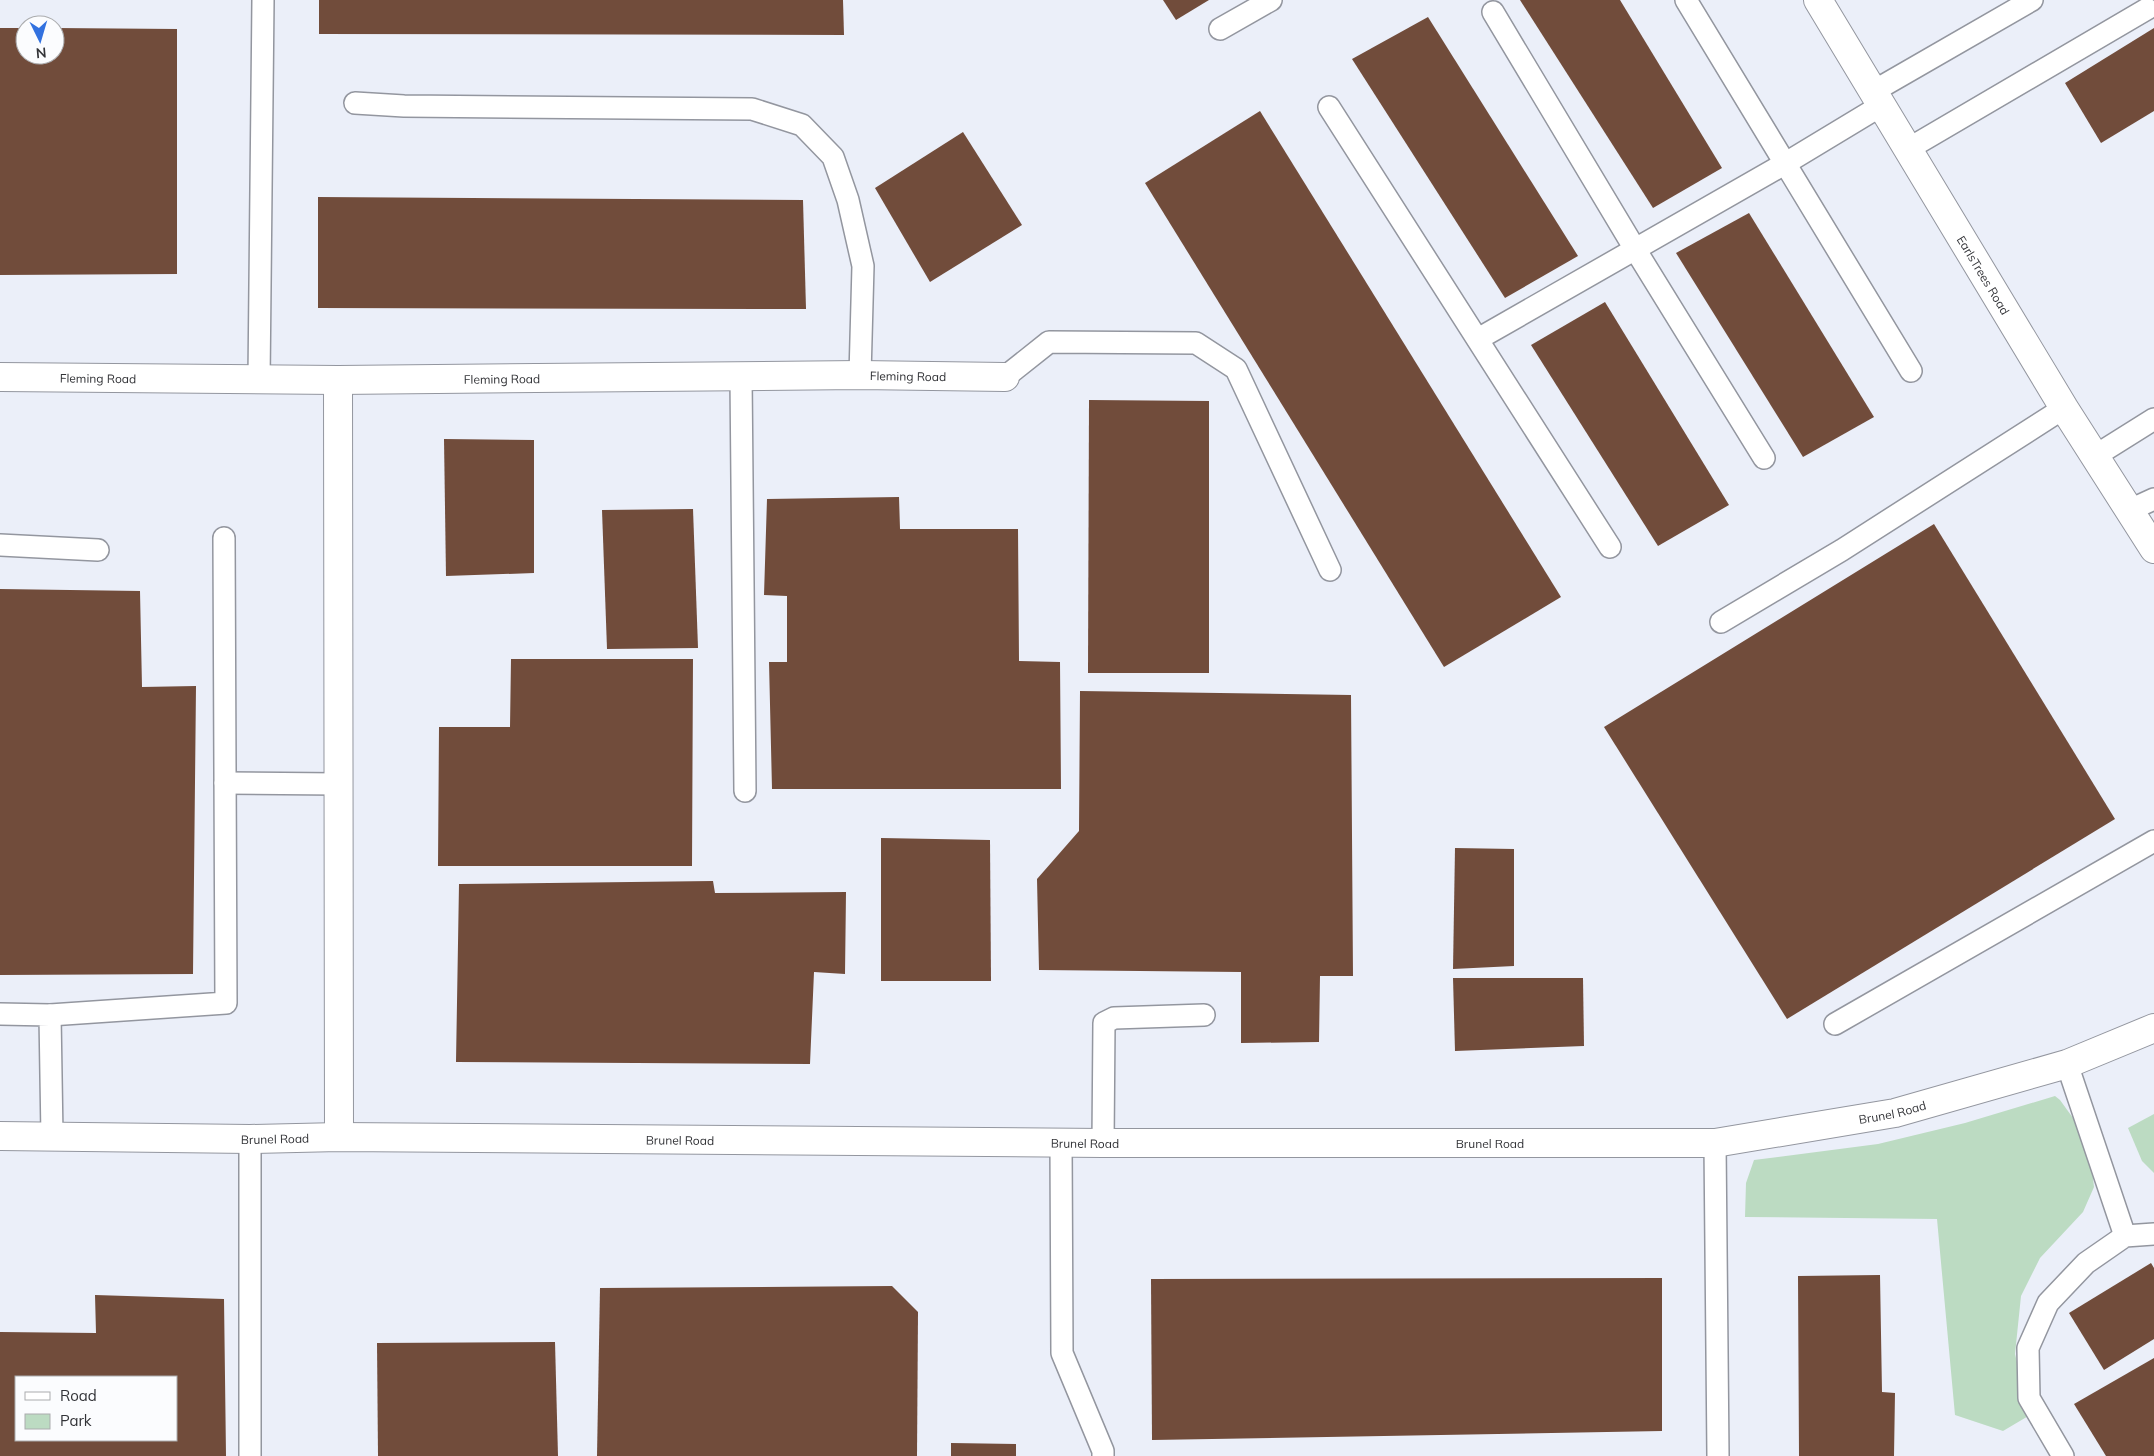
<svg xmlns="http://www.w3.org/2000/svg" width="2154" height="1456" viewBox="0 0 2154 1456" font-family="Mulish,sans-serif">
	<rect width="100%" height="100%" fill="#ebeff9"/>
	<g fill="#bcdbc2">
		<path d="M2055 1096 2060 1100 2073 1118 2091 1160 2094 1187 2083 1212 2040 1258 2021 1296 2015 1354 2030 1415 2003 1431 1955 1415 1937 1219 1745 1217 1746 1183 1754 1160 1878 1144 1965 1123Z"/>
		<path d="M2154 1114V1173L2142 1161 2128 1128Z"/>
	</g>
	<g fill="#714c3b" fill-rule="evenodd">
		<path d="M319 0H843L844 35 319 34Z"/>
		<path d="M1163 0H1209L1176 20Z"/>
		<path d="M1520 0H1620L1722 168 1653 208Z"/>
		<path d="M1428 17 1578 256 1505 298 1352 59Z"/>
		<path d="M0 28H25V55H55V28L177 29V274L0 275Z"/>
		<path d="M2154 28V111L2101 143 2065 83Z"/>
		<path d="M1260 111 1561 597 1444 667 1145 183Z"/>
		<path d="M963 132 1022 225 930 282 875 188Z"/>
		<path d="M318 197 803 200 806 309 318 308Z"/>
		<path d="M1749 213 1874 417 1803 457 1676 253Z"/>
		<path d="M1605 302 1729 505 1658 546 1531 345Z"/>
		<path d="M1089 400 1209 401V673H1088Z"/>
		<path d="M444 439 534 440V573L446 576Z"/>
		<path d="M899 497 900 529H1018L1019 661 1060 662 1061 789H772L769 662H787V596L764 595 767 499Z"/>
		<path d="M693 509 698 648 607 649 602 510Z"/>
		<path d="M1934 524 2115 819 1787 1019 1604 727Z"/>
		<path d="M0 589 140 591 142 687 196 686 193 974 0 975Z"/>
		<path d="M511 659H693L692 866H438L439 727H510Z"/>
		<path d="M1080 691 1351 695 1353 976H1320L1319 1042 1241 1043V972L1039 970 1037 879 1079 831Z"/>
		<path d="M881 838 990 840 991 981H881Z"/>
		<path d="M1455 848 1514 849V966L1453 969Z"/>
		<path d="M713 881 715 893 846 892 845 974 814 972 810 1064 456 1062 459 884Z"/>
		<path d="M1453 978H1583L1584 1046 1455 1051Z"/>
		<path d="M2151 1263 2154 1268V1339L2104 1370 2069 1313Z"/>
		<path d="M1880 1275 1882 1392 1895 1393 1894 1456H1799L1798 1276Z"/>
		<path d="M1662 1278V1431L1152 1440 1151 1279Z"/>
		<path d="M892 1286 918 1312 917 1456H597L600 1288Z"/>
		<path d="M95 1295 224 1299 226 1456H0V1332L96 1333ZM16 1377H176V1440H16Z"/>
		<path d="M555 1342 558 1456H378L377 1343Z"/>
		<path d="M2154 1358V1456H2106L2074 1404Z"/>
		<path d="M951 1443 1016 1444V1456H951Z"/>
	</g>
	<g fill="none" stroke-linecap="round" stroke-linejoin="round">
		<g stroke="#93969f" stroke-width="24">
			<g id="service">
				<path d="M1686 0 1911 371"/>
				<path d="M1493 12 1635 249 1764 458"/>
				<path d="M1220 29 1271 0"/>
				<path d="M1874 91 2032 0"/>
				<path d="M355 103 404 106 752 109 802 125 833 157 848 200 863 266 860 375"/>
				<path d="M1329 107 1610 547"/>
				<path d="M1908 149 2147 9"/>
				<path d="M1478 339 1786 163 1882 105"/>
				<path d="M741 377 745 791"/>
				<path d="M1005 377 1049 342 1196 343 1236 369 1330 570"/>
				<path d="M259 380 263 0"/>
				<path d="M2095 456 2154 419"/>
				<path d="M2130 510 2154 499"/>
				<path d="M0 545 98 550"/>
				<path d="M1721 622 1842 550 2064 408"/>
				<path d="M225 783 338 784"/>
				<path d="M0 1014 50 1015 52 1136"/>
				<path d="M50 1015 226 1003 224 538"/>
				<path d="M1835 1024 2154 841"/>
				<path d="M2067 1064 2125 1236"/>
				<path d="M1061 1142 1062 1353 1103 1451V1456"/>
				<path d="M1103 1143 1104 1023 1114 1018 1204 1015"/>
				<path d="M1715 1143 1718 1456"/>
				<path d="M250 1456V1139"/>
				<path d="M2063 1456 2029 1398 2028 1348 2048 1303 2086 1263 2125 1236 2154 1234"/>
			</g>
		</g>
		<g stroke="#93969f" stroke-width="30">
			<g id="minor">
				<path id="s1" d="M0 377 338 380 860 375 1005 377"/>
				<path d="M338 380 339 1137"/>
				<path id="s2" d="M0 1136 250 1139 339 1137 1103 1143H1715L1895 1113 2067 1064 2154 1028"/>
			</g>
		</g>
		<g stroke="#93969f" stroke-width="30">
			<g id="tertiary">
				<path id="s3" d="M1818 0 2064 408 2154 549"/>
			</g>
		</g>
		<use href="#service" stroke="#fff" stroke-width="21"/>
		<use href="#minor" stroke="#fff" stroke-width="28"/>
		<use href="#tertiary" stroke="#fff" stroke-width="28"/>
	</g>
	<g text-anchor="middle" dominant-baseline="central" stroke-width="5" stroke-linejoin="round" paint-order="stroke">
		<g font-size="12" fill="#323337" stroke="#fbfcfe">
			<text stroke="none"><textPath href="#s3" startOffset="321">EarlsTrees Road</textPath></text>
			<text stroke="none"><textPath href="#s1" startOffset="908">Fleming Road</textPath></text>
			<text stroke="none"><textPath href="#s1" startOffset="98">Fleming Road</textPath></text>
			<text stroke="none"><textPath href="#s1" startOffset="502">Fleming Road</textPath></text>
			<text stroke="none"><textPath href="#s2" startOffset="1895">Brunel Road</textPath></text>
			<text stroke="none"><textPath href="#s2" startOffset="275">Brunel Road</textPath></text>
			<text stroke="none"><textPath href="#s2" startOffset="680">Brunel Road</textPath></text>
			<text stroke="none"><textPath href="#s2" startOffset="1085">Brunel Road</textPath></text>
			<text stroke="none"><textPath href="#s2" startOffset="1490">Brunel Road</textPath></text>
		</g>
	</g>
	<rect x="15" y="1376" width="162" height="65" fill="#fbfcfe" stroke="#abacae"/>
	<rect x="25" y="1392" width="25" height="8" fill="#ffffff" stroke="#abacae"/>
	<text x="60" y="1401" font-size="15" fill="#323337">Road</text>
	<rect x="25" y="1414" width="25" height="15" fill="#bcdbc2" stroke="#abacae"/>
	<text x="60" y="1426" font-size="15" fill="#323337">Park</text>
	<g transform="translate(40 40) rotate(175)"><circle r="24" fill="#fbfcfe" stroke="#abacae"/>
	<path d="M0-4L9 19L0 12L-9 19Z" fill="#3271df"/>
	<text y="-8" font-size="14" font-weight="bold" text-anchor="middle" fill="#323337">N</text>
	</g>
</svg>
